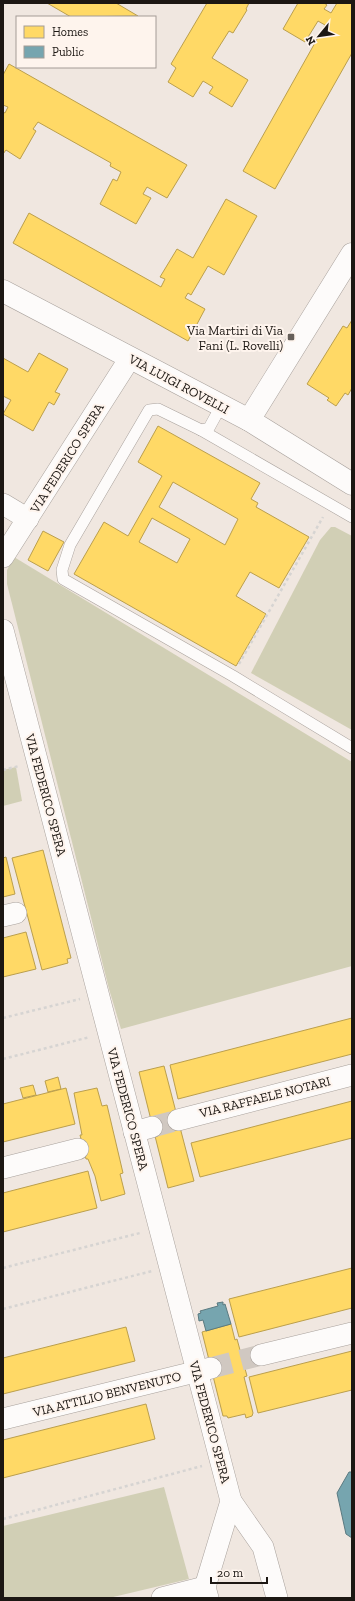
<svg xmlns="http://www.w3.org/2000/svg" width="355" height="1601" viewBox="0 0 355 1601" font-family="'Zilla Slab',serif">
	<rect width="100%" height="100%" fill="#f0e7e0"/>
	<g fill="#d1cfb5">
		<path d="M331 527H335L352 536V730L251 673 320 540Z"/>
		<path d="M14 557 352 762V966L121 1029 109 989 7 584V570Z"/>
		<path d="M16 767 22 801 3 806V770Z"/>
		<path d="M164 1487 189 1579 109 1598H3V1526Z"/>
	</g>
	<g fill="#ffd966" stroke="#bb9f4d" fill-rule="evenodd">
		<path d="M47 3H116L138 16 71 17Z"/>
		<path d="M207 3H249L246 9 247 10 233 33 229 31 212 58 248 80 232 107 209 93 213 87 203 81 193 97 168 82 176 68 171 64Z"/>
		<path d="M298 3H324L327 5 324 9 331 13 337 3H352V53L275 189 243 171 325 25 318 21 305 42 283 29Z"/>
		<path d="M9 64 187 165 167 198 147 187 143 194 151 198 136 224 100 204 113 179 117 181 121 172 110 166 111 163 38 122 33 129 36 131 20 159 6 150 3 154V112L5 113 8 107 3 105V75Z"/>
		<path d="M226 199 257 216 224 275 208 266 191 295 188 293 185 298 205 309 188 341 13 243 29 213 161 287 165 279 160 277 177 249 193 258Z"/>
		<path d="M352 320V388L348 395 345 393 336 406 327 400 329 398 307 384 343 326 347 328Z"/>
		<path d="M39 353 68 369 55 392 60 394 54 405 49 402 33 431 3 414 11 400 3 396V358L28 372Z"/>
		<path d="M158 426 260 483 251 499 258 503 256 507 309 537 279 588 250 572 236 596 266 614 236 666 74 574 104 522 128 536 162 476 138 462ZM173 482 238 519 225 545 159 507ZM152 518 190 539 177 563 139 542Z"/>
		<path d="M43 531 64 542 48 571 28 560Z"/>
		<path d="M43 850 71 958 67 959 68 963 42 970 12 858Z"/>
		<path d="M6 857 15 894 3 897V858Z"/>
		<path d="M26 932 36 969 3 977V938Z"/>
		<path d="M352 1018V1054L178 1099 170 1065Z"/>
		<path d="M164 1066 194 1181 168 1188 139 1072Z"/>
		<path d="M58 1077 61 1089 48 1092 45 1081Z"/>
		<path d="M33 1085 36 1095 23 1098 20 1088Z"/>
		<path d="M66 1088 75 1124 3 1142V1104Z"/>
		<path d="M97 1088 102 1106 107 1105 123 1173 120 1174 125 1194 101 1201 95 1176 88 1159H86L80 1135H82L74 1093Z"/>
		<path d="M352 1101V1138L200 1177 191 1143Z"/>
		<path d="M88 1171 97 1208 3 1232V1193Z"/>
		<path d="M352 1268V1308L239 1337 229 1299Z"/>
		<path d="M231 1324 235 1340 237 1339 247 1376 244 1377 253 1413 252 1416 246 1418 245 1414 228 1418 227 1416H223L202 1332Z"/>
		<path d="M126 1327 135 1361 3 1394V1358Z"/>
		<path d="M352 1351V1390L258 1413 249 1377Z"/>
		<path d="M146 1404 155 1439 3 1478V1440Z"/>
	</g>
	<g fill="#76a5af" stroke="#5b7a80">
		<path d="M223 1302V1305L225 1304 231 1324 206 1331 203 1320 199 1321 198 1314 201 1313 200 1311 218 1306 217 1303Z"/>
		<path d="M349 1472H352V1538L346 1534 337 1493Z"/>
	</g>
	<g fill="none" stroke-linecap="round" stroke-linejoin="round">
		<g stroke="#d0c8c1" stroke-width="21" stroke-dasharray="21 10" stroke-linecap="butt">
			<path d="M152 1127 178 1120"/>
			<path d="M211 1368 261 1355"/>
		</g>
		<g stroke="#a9a29d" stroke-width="12">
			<g id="service">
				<path d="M201 430 209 428 221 406"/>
				<path d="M352 517 201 430 158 409 149 410 70 545 62 570 63 579 233 676 352 748"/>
			</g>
		</g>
		<g stroke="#a9a29d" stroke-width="22">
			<g id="minor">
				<path d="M3 504 28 519"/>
				<path d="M3 557 130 358"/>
				<path d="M3 630 231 1501 205 1587 208 1598"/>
				<path d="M3 916 16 913"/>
				<path d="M178 1120 352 1075"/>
				<path d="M134 1132 152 1127"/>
				<path d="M3 1168 78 1149"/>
				<path d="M261 1355 352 1333"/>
				<path d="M3 1419 211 1368"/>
				<path d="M231 1501 263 1547 277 1598"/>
				<path d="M162 1598 205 1587"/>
			</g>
		</g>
		<g stroke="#a9a29d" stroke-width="23">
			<g id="tertiary">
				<path d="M3 291 249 420 352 484"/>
				<path d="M249 420 352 254"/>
			</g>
		</g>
		<g stroke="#d6d4d2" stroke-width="2.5" stroke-dasharray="3 3" stroke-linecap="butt">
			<path d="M239 664 323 517"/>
			<path d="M3 770 19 766"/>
			<path d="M3 1018 80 999"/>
			<path d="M3 1059 90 1037"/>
			<path d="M3 1268 140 1233"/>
			<path d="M3 1309 152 1271"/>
			<path d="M3 1519 202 1466"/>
		</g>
		<use href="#service" stroke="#fdfbfa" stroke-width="11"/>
		<use href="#minor" stroke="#fdfbfa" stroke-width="21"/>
		<use href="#tertiary" stroke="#fdfbfa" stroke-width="22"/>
	</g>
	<rect fill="#66605b" stroke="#fef4ed" stroke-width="1.5" x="287" y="333" width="8" height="8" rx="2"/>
	<g text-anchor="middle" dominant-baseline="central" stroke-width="4" stroke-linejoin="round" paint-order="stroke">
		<g font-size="13" fill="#1c1713" stroke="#fef4ed" text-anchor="end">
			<text x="283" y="330">Via Martiri di Via<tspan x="283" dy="15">Fani (L. Rovelli)</tspan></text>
		</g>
		<g font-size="13" fill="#1c1713" stroke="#fef4ed">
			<text transform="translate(179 384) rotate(28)">VIA LUIGI ROVELLI</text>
			<text transform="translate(67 458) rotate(-58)">VIA FEDERICO SPERA</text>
			<text transform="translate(46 795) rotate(75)">VIA FEDERICO SPERA</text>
			<text transform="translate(265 1097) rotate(-14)">VIA RAFFAELE NOTARI</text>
			<text transform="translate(128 1109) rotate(75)">VIA FEDERICO SPERA</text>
			<text transform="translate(107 1394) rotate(-14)">VIA ATTILIO BENVENUTO</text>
			<text transform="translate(210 1422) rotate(75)">VIA FEDERICO SPERA</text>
		</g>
	</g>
	<rect width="355" height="1601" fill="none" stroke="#1c1713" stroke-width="8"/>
	<rect x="16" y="16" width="140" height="52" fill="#fef4ed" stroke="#a49c96"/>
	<rect x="24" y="26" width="20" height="12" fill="#ffd966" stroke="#a49c96"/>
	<text x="52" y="36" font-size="12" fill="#1c1713">Homes</text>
	<rect x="24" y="46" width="20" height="12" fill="#76a5af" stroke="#a49c96"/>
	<text x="52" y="56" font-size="12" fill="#1c1713">Public</text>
	<g transform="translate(319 36) rotate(241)" stroke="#fef4ed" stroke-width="3" paint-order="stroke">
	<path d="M0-3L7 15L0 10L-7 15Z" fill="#1c1713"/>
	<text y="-6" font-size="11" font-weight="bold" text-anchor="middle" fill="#1c1713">N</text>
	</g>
	<path d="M211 1577v6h56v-6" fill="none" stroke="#1c1713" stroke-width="2"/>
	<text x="217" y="1577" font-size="12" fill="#1c1713" stroke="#fef4ed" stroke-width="3" paint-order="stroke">20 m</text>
</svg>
